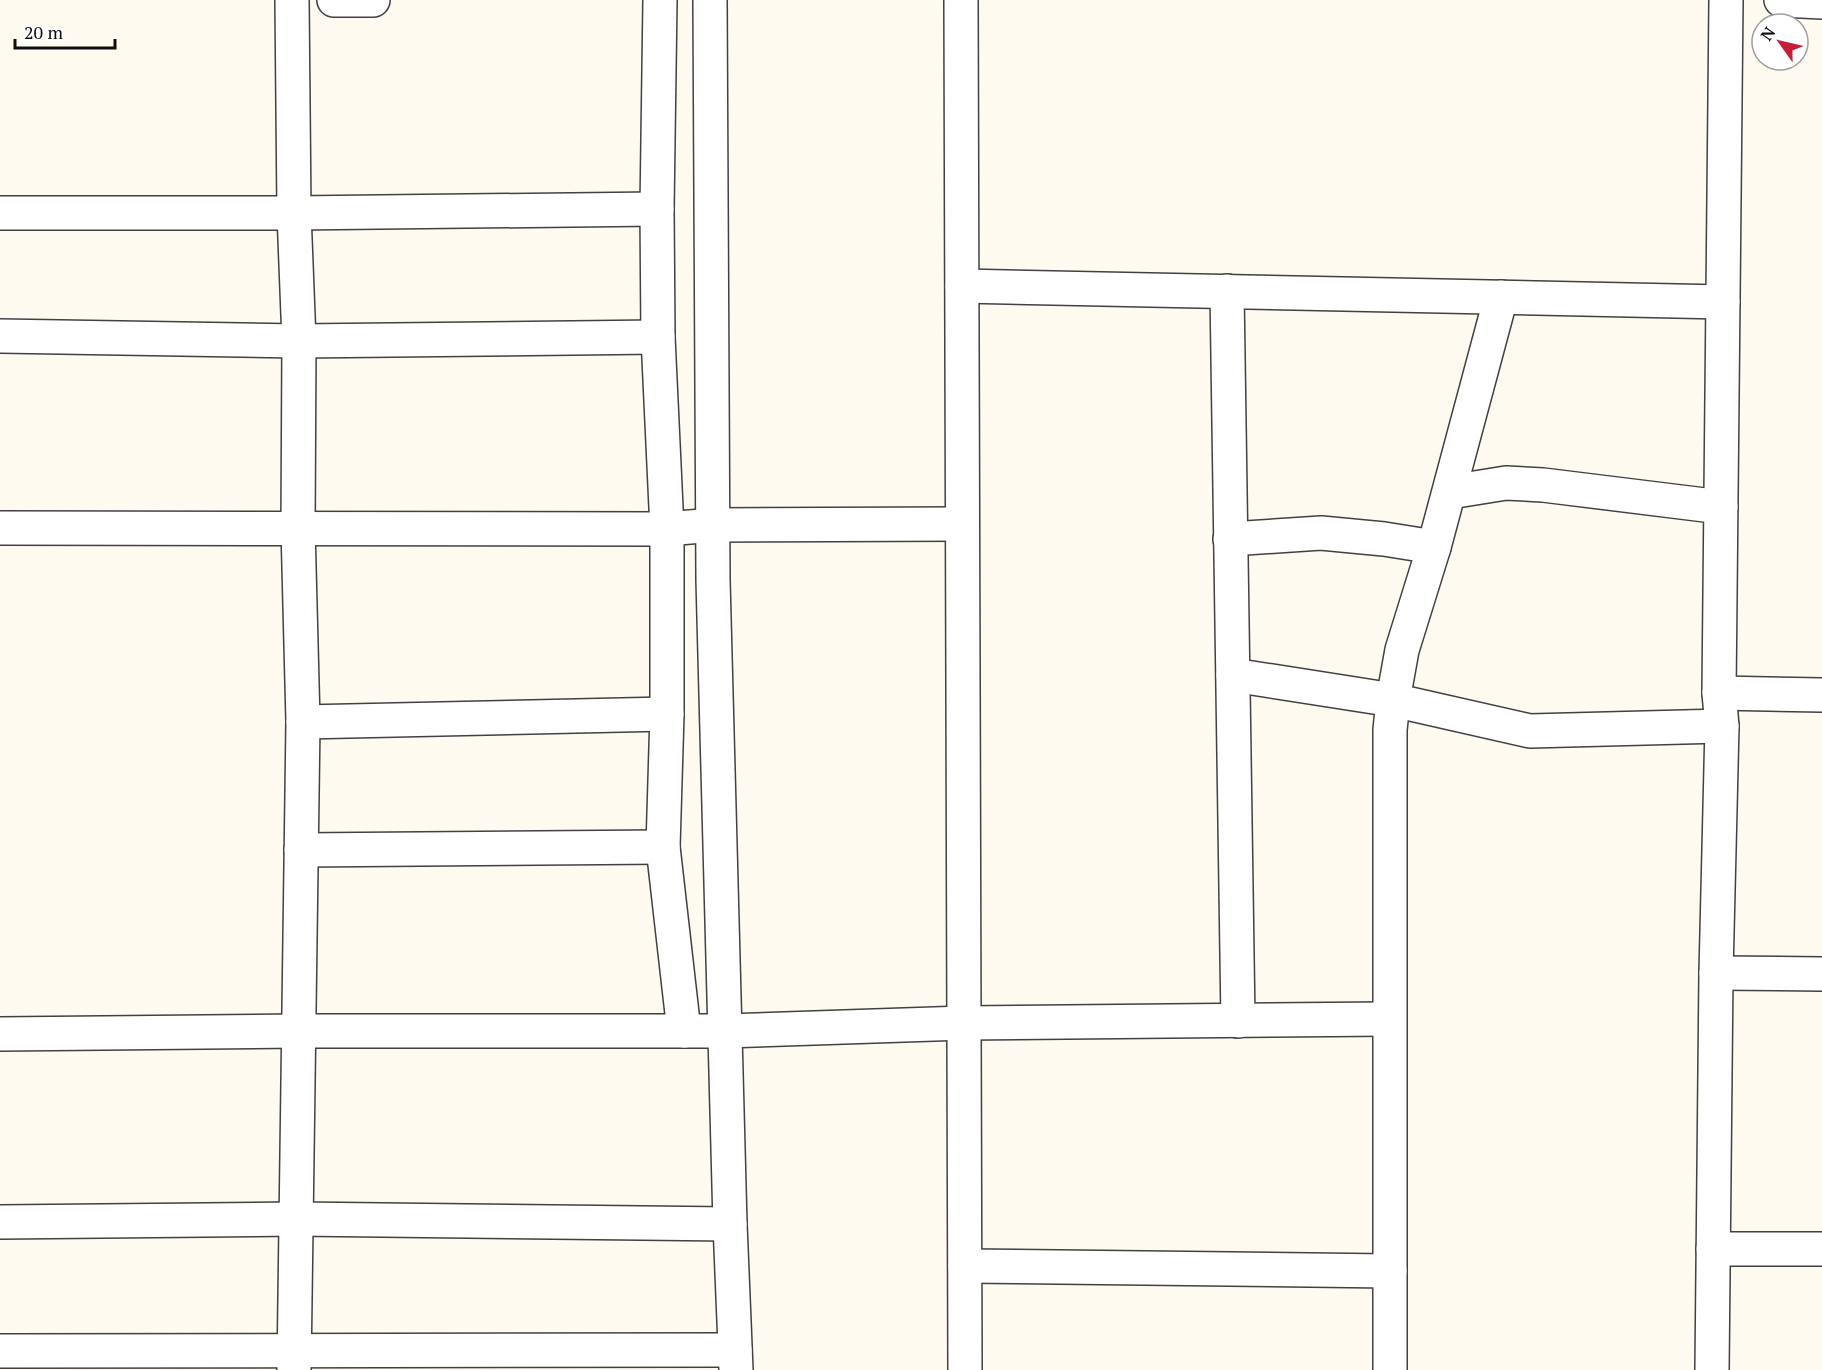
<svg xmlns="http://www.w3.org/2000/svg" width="1822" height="1370" viewBox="0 0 1822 1370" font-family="'PT Serif',serif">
	<rect width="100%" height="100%" fill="#fffaf0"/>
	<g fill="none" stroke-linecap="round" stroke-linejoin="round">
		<g stroke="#414141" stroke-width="36">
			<g id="street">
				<path d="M292 0 294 213 299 341 298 528 303 722 294 1370"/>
				<path d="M334 0H373"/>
				<path d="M660 0 657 209 658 337 667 529V714L663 847 684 1031"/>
				<path d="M710 0 713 580 730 1224 736 1370"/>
				<path d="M961 0 965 1370"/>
				<path d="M1781 0 1822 2"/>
				<path d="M0 213H294L657 209"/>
				<path d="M962 286 1723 302"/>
				<path d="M1227 291 1238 1021"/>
				<path d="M0 336 299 341 658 337"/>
				<path d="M1450 492 1506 483 1543 485 1721 507"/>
				<path d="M0 528 667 529 713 525 962 524"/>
				<path d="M1230 539 1321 533 1384 539 1434 547"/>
				<path d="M1233 675 1393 700 1530 731 1722 726"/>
				<path d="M1719 693 1822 695"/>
				<path d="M303 722 667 714"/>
				<path d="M301 850 663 847"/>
				<path d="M1716 973 1822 974"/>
				<path d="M0 1034 298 1031H725L964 1023 1389 1019"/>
				<path d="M0 1222 296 1219 730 1224"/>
				<path d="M1713 1249H1822"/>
				<path d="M965 1266 1390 1271"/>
				<path d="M0 1351 735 1350"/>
				<path d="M1390 1370V730L1393 700 1402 650 1434 547 1501 297"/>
				<path d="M1712 1370 1716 973 1722 726 1719 693 1726 0"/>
			</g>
		</g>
		<use href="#street" stroke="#fff" stroke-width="33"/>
	</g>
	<g transform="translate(1780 42) rotate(304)"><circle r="28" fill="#ffffff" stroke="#9f9f9f" stroke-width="1.5"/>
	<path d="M0-4.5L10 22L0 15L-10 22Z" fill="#c81d39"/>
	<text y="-9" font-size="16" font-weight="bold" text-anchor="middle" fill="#0e0e0e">N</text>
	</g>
	<path d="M15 39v9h100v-9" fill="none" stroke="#0e0e0e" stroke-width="3"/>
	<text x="24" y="39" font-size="18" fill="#0e0e0e" stroke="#ffffff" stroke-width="4.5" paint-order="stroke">20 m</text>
</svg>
